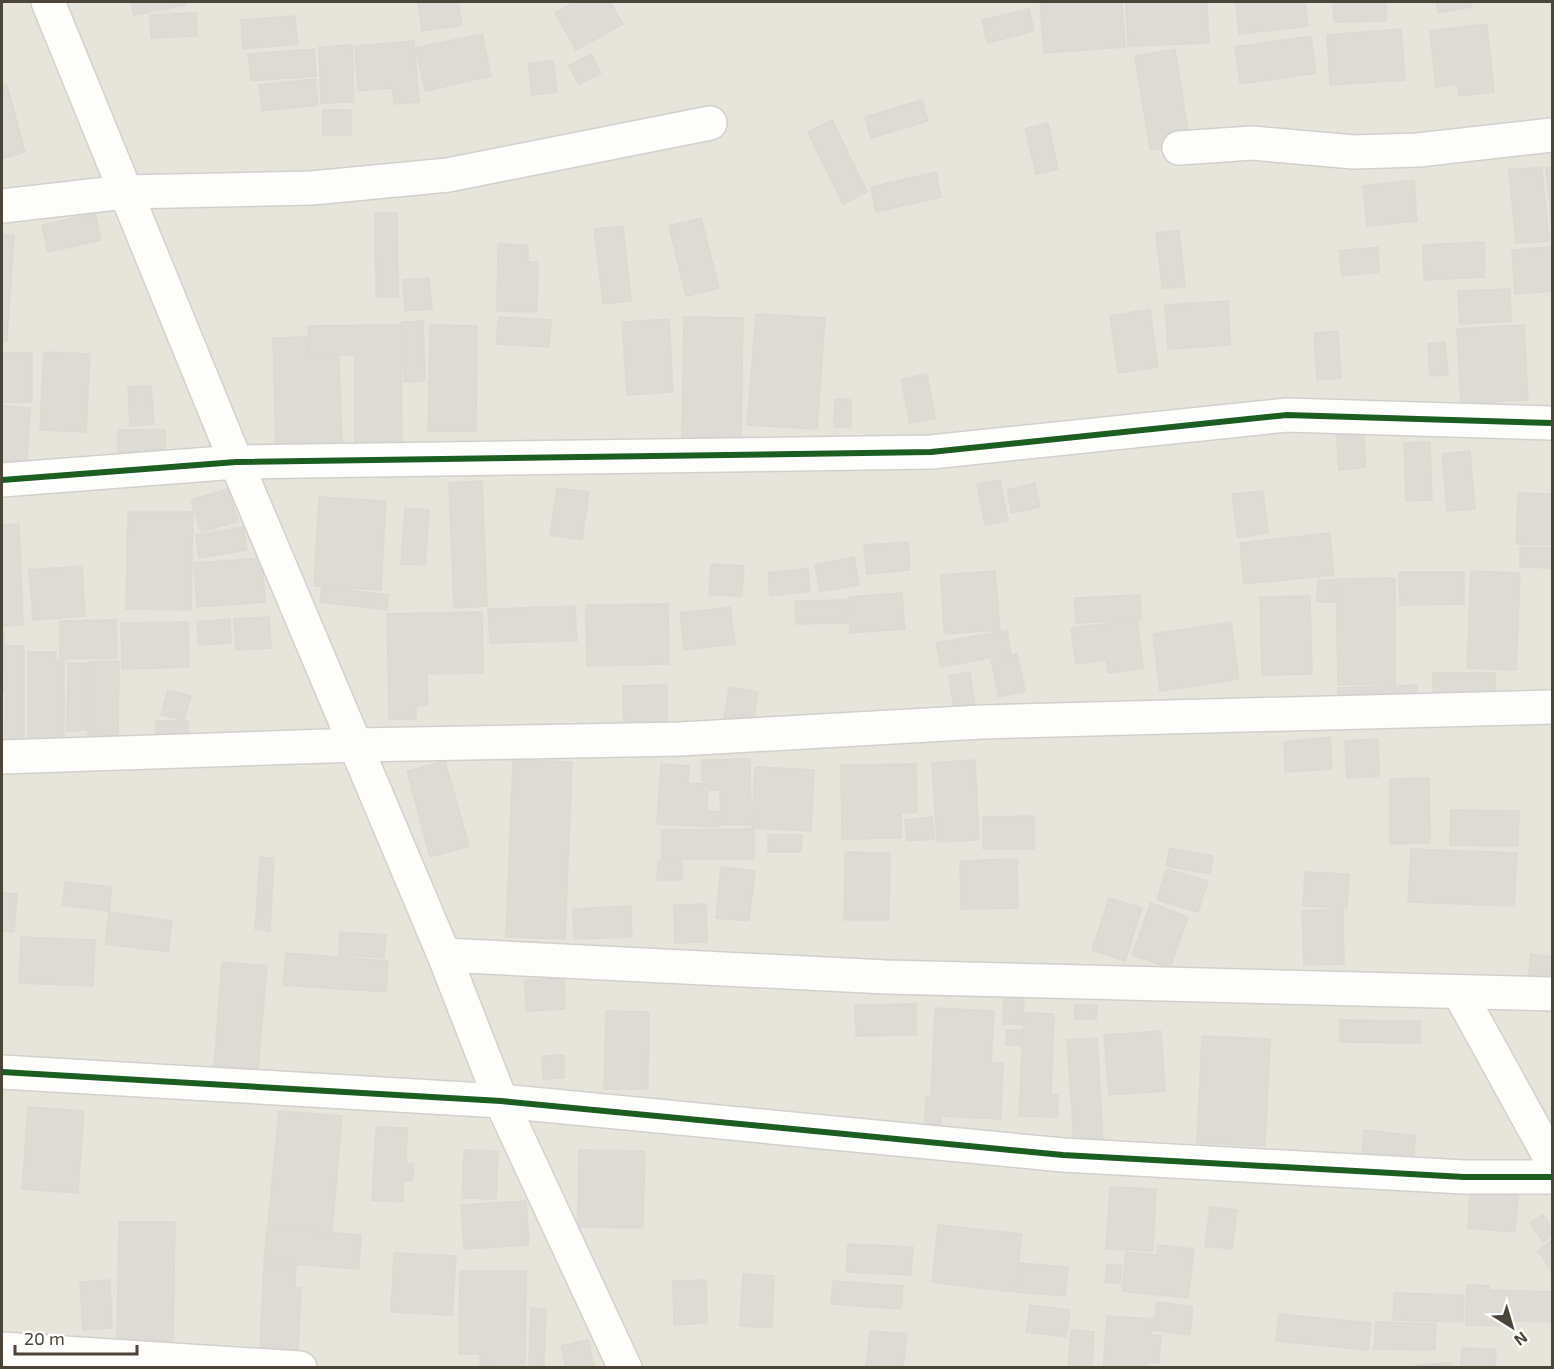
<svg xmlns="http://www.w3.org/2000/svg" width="1554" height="1369" viewBox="0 0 1554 1369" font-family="'Exo 2',sans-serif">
	<rect width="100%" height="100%" fill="#f4f2ee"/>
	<rect fill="#e7e4dc" x="2" y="2" width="1550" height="1365"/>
	<g fill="#dedbd6" stroke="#dcd9d4" stroke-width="1.5">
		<path d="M131 2H185V5L134 15Z"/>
		<path d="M418 2H458L462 25 422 31Z"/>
		<path d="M575 2H610L623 24 576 50 555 13Z"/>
		<path d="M1040 2H1122L1125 47 1044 53Z"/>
		<path d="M1126 2H1207L1209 43 1128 46Z"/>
		<path d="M1236 2H1305L1308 26 1239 34Z"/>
		<path d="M1333 2H1386V21L1334 22Z"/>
		<path d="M1436 2H1471L1472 7 1438 13Z"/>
		<path d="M1029 9 1034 31 987 43 982 20Z"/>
		<path d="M196 13 197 36 151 38 150 15Z"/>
		<path d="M295 16 298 44 243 49 241 20Z"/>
		<path d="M1487 24 1494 92 1459 96 1457 84 1436 87 1430 31Z"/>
		<path d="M1401 29 1405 80 1330 85 1327 35Z"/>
		<path d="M482 34 491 76 425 91 416 48Z"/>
		<path d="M1311 36 1316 73 1240 84 1235 47Z"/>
		<path d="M414 41 419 102 394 104 392 88 358 91 355 46Z"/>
		<path d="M352 45 354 102 321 103 319 47Z"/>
		<path d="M314 49 316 76 251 81 248 54Z"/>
		<path d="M1175 49 1190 144 1150 150 1135 56Z"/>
		<path d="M591 54 601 73 579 85 569 66Z"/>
		<path d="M553 60 557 92 532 95 528 64Z"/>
		<path d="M315 79 318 105 262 111 259 85Z"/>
		<path d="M7 85 25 152 2 159V86Z"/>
		<path d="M922 100 928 121 871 138 865 117Z"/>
		<rect x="323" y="110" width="28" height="25"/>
		<path d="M832 120 867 192 843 204 808 132Z"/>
		<path d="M1048 123 1058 169 1036 174 1025 129Z"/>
		<path d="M1542 167 1549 241 1516 243 1509 170Z"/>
		<path d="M1552 167V231L1546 168Z"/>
		<path d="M936 172 941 197 876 212 871 187Z"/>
		<path d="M1414 180 1417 221 1367 226 1363 186Z"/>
		<path d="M95 213 101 240 48 252 42 225Z"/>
		<path d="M375 213H397L398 297H376Z"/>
		<path d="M701 218 719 288 686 296 669 226Z"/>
		<path d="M623 226 631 301 603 304 594 229Z"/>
		<path d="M1179 230 1185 286 1162 289 1156 233Z"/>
		<path d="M2 235H14L7 341H2Z"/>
		<path d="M1484 242 1485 277 1424 280 1423 245Z"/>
		<path d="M498 244 528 245V262H538L537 312 497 311Z"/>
		<path d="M1378 247 1379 272 1342 276 1339 251Z"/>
		<path d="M1552 247V291L1515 294 1512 250Z"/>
		<path d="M429 278 432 309 405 311 403 280Z"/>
		<path d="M1510 289 1511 321 1460 324 1458 291Z"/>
		<path d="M1228 301 1230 345 1168 349 1165 305Z"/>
		<path d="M1150 309 1158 367 1118 373 1110 316Z"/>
		<path d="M756 314 825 318 817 429 747 425Z"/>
		<path d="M499 317 551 320 549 347 496 344Z"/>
		<path d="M684 317 743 318 741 438 682 437Z"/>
		<path d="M669 319 673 392 627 395 622 322Z"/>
		<path d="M423 321 425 381 404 382 402 322Z"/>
		<path d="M401 325 402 443 355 444V355L309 356 308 326Z"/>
		<path d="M430 325 477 326 476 431H428Z"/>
		<path d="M1524 325 1528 400 1461 404 1457 329Z"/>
		<path d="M1338 331 1341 378 1317 380 1314 333Z"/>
		<path d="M307 337 308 358 339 357 342 446 276 448 273 338Z"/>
		<path d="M1445 342 1448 375 1430 376 1428 344Z"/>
		<path d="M44 352 90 354 86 432 40 430Z"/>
		<rect x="2" y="353" width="30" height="49"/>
		<path d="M927 374 935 418 910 423 901 379Z"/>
		<path d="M151 386 154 424 130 426 128 387Z"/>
		<path d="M835 399 851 400V427H834Z"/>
		<path d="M2 406 30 408 27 462 2 460Z"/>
		<path d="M1363 427 1366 467 1339 470 1336 430Z"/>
		<path d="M118 430H165V451L118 452Z"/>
		<path d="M1430 442 1432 500 1406 501 1404 443Z"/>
		<path d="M1470 451 1475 509 1447 511 1442 454Z"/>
		<path d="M1000 480 1008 521 985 525 977 484Z"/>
		<path d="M482 481 487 606 454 608 449 483Z"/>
		<path d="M1035 483 1040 507 1012 513 1007 490Z"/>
		<path d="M557 488 589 492 582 540 550 535Z"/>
		<path d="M228 489 238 521 201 532 191 500Z"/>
		<path d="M1263 491 1268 533 1238 538 1232 494Z"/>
		<path d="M1518 493 1552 494V545L1516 544Z"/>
		<path d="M319 497 386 501 381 590 314 586Z"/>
		<path d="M405 508 429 510 425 565 401 564Z"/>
		<path d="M128 512H193L191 610 126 609Z"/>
		<path d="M19 524 23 625 2 626V525Z"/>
		<path d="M243 527 247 550 199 558 196 535Z"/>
		<path d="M1330 533 1334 575 1244 584 1240 543Z"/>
		<path d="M908 542 910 570 867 574 864 545Z"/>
		<path d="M1520 548H1552V568L1520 567Z"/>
		<path d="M854 557 859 585 820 592 815 565Z"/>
		<path d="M262 558 265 602 197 607 194 563Z"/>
		<path d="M711 564 744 566 742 596 709 595Z"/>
		<path d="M82 566 85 616 33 620 29 570Z"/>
		<path d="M808 568 810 591 770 596 768 573Z"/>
		<path d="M995 571 1000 630 944 634 941 575Z"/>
		<path d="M1471 571 1520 573 1516 670 1467 668Z"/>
		<path d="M1399 572H1464V604L1400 605Z"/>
		<path d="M1395 578V684L1338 685 1336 579Z"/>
		<path d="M1318 580H1336V602H1317Z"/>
		<path d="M322 587 389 595 387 610 320 602Z"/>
		<path d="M902 593 905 629 850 633 848 597Z"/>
		<path d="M1140 595 1141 620 1076 623 1074 598Z"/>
		<path d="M1310 596 1312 674 1262 675 1260 597Z"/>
		<path d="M847 600V623L796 624 795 601Z"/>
		<path d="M668 604 669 664 587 666 586 605Z"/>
		<path d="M575 606 577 641 490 643 488 609Z"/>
		<path d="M730 607 735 644 684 650 680 613Z"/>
		<path d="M482 612 483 673 427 674 428 705 416 706V719H389L387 614Z"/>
		<path d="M269 617 271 648 236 650 234 619Z"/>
		<path d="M230 619 231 643 199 645 197 622Z"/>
		<path d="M116 620 117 658 60 659V621Z"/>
		<path d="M1137 620 1143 668 1108 673 1106 660 1076 664 1071 628Z"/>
		<path d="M188 622 189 667 122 669 121 623Z"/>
		<path d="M1231 622 1239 679 1160 691 1153 634Z"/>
		<path d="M1007 630 1011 654 941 667 936 643Z"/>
		<path d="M2 633H4L6 691H2Z"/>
		<path d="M6 646H24V740H5Z"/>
		<path d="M28 652H56V660H64V742H28Z"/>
		<path d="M1017 654 1025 691 999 697 991 660Z"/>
		<path d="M119 661 118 744H88V662Z"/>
		<path d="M68 663H88L87 730 67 731Z"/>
		<path d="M970 672 975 708 954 711 949 676Z"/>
		<path d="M1433 673H1495V699L1433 700Z"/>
		<path d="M667 685V730L624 732 623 686Z"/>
		<path d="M1417 685V703L1338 705V688Z"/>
		<path d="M729 687 758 692 753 724 724 719Z"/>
		<path d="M168 690 191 696 184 720 161 715Z"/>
		<path d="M156 721H188V735L156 736Z"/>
		<path d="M1330 737 1332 769 1285 772 1284 742Z"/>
		<path d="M1378 739 1379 776 1347 778 1345 741Z"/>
		<path d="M750 759 751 825H721L720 790H709L708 781H702V760Z"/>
		<path d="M513 760 572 762 565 939 506 937Z"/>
		<path d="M975 760 979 840 937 842 932 763Z"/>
		<path d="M445 761 469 846 430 857 407 771Z"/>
		<path d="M661 764 689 766 688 783 708 784 707 811 719 812V827L657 824Z"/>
		<path d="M916 764 917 812 901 813V838L842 839 841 765Z"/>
		<path d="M755 767 814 770 811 831 752 828Z"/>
		<path d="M1429 778 1430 843 1390 844V779Z"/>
		<path d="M1451 810 1519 811 1518 846 1450 845Z"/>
		<path d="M1034 816V849H983V817Z"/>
		<path d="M932 817 934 839 907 841 905 820Z"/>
		<path d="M754 829V859H662V830Z"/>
		<path d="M768 835H802L801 852H768Z"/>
		<path d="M1170 848 1213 856 1210 874 1166 866Z"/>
		<path d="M1411 849 1517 853 1514 906 1408 902Z"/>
		<path d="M845 852 890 853 889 920H844Z"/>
		<path d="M260 857 274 858 270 931 255 929Z"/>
		<path d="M1017 859 1018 908 961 909 960 861Z"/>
		<path d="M658 860 682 861V880H657Z"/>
		<path d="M721 867 755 871 749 921 716 918Z"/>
		<path d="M1166 869 1208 881 1198 912 1157 900Z"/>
		<path d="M1305 872 1349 874 1347 908 1303 906Z"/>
		<path d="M65 882 112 887 109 911 62 905Z"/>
		<path d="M2 893 17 894 14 932 2 931Z"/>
		<path d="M1109 898 1142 908 1125 961 1092 950Z"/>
		<path d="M1151 903 1188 917 1170 968 1132 955Z"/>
		<path d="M706 904 707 942 675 943 674 905Z"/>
		<path d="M631 906 632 937 574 939 573 909Z"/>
		<path d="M1343 909 1344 964 1304 965 1302 911Z"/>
		<path d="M109 912 172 921 168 952 105 944Z"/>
		<path d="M340 932 386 935 384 958 339 955Z"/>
		<path d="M21 937 95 940 93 986 19 983Z"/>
		<path d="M286 953 388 961 386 992 283 985Z"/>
		<path d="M1531 954 1552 957 1551 979 1528 976Z"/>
		<path d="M222 962 267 966 258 1069 214 1066Z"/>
		<path d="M564 978 565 1009 526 1011 525 980Z"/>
		<path d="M1004 996 1024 997 1023 1024H1003Z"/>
		<path d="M916 1004V1035L856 1036 855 1005Z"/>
		<path d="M1075 1005H1097L1096 1019H1074Z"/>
		<path d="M935 1008 994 1011 991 1063H1003L1001 1119 941 1116V1125L925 1124 926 1097 931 1098Z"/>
		<path d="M606 1011 649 1012 648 1089H604Z"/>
		<path d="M1024 1013 1054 1014 1051 1095H1058L1057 1117 1019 1116Z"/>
		<path d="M1340 1020 1420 1021V1043L1340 1042Z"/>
		<path d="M1007 1030H1022L1021 1045H1006Z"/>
		<path d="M1161 1031 1165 1091 1109 1095 1104 1035Z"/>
		<path d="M1202 1036 1270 1039 1265 1146 1197 1143Z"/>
		<path d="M1097 1038 1103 1140 1074 1142 1067 1040Z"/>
		<path d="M564 1055V1078L543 1079 542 1056Z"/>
		<path d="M28 1107 84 1111 78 1193 22 1189Z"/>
		<path d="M279 1111 342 1116 332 1231 268 1226Z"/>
		<path d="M376 1127 407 1128 406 1164H414L413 1181H403V1202L372 1200Z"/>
		<path d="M1364 1130 1416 1136 1413 1159 1362 1154Z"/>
		<path d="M464 1150 498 1151 496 1199 462 1198Z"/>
		<path d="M579 1150 645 1151 643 1228 578 1227Z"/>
		<path d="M1110 1187 1156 1189 1153 1251 1106 1249Z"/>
		<path d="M1470 1192 1518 1196 1515 1232 1468 1228Z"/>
		<path d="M526 1201 529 1245 464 1249 461 1205Z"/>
		<path d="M1210 1207 1237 1210 1232 1249 1205 1246Z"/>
		<path d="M1543 1215 1552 1230V1235L1543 1242 1530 1223Z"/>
		<path d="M119 1222H175L173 1341H117Z"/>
		<path d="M938 1225 1022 1234 1015 1292 932 1282Z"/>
		<path d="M267 1228 361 1235 359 1269 264 1262Z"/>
		<path d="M1552 1240V1271L1538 1251Z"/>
		<path d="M848 1244 913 1247 911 1275 846 1272Z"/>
		<path d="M1158 1245 1194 1249 1188 1298 1122 1291 1126 1252 1157 1255Z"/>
		<path d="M394 1253 456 1256 452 1315 391 1312Z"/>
		<path d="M1019 1263 1068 1267 1065 1296 1017 1292Z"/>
		<path d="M264 1264 296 1265 295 1288H301L298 1350 260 1349Z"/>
		<path d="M1107 1264 1122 1266 1120 1284 1105 1282Z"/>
		<path d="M460 1271H526L525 1367 480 1366V1354H459Z"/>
		<path d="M743 1274 774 1276 772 1328 740 1326Z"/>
		<path d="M110 1280 112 1328 83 1330 80 1282Z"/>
		<path d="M706 1280 707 1323 674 1325 673 1281Z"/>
		<path d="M833 1281 903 1286 901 1309 831 1304Z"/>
		<path d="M1467 1285 1489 1286V1290L1552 1292V1322L1512 1321V1326L1466 1325Z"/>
		<path d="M1394 1293 1464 1295 1463 1322 1393 1320Z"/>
		<path d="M1157 1302 1193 1307 1190 1335 1153 1330Z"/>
		<path d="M1030 1305 1070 1310 1066 1337 1026 1332Z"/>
		<path d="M531 1308 546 1309 544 1365H529Z"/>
		<path d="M1279 1314 1371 1323 1368 1350 1276 1341Z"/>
		<path d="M1107 1316 1153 1319 1151 1335H1161L1159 1363 1147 1362V1368H1103Z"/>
		<path d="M1376 1322 1436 1324 1435 1350 1374 1349Z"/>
		<path d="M1071 1330 1094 1332 1092 1368H1068Z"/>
		<path d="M870 1331 907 1334 903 1368H866Z"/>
		<path d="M588 1340 594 1368H566L561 1346Z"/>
		<path d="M1462 1348 1496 1349 1495 1368H1461Z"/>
		<path d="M1451 1363V1368H1416V1365Z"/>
	</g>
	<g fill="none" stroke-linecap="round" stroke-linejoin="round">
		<g stroke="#d2d0cb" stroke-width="36">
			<g id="street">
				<path d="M48 2 236 462 444 955 501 1101 625 1368"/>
				<path d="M1179 148 1252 143 1354 152 1418 150 1552 135"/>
				<path d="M2 206 125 192 312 188 448 175 710 123"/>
				<path d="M2 480 236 462 931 452 1287 415 1552 423"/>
				<path d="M2 757 356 745 680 739 981 722 1552 707"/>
				<path d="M444 955 886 977 1552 994"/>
				<path d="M1459 992 1552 1161"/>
				<path d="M2 1072 501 1101 1063 1155 1464 1177H1552"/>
				<path d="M2 1349 300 1368"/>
			</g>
		</g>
		<use href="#street" stroke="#fdfdfc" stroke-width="33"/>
		<g stroke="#fff" stroke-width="10">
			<g id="cycleway">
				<path d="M2 480 236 462 931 452 1287 415 1552 423"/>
				<path d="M2 1072 501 1101 1063 1155 1464 1177H1552"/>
			</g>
		</g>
		<use href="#cycleway" stroke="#1b5e20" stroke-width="6"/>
	</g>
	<rect width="1554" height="1369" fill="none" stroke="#4b4439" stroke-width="6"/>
	<g transform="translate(1512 1327) rotate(143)" stroke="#ffffff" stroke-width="4.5" paint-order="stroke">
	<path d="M0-4.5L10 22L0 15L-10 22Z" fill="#4b4439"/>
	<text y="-9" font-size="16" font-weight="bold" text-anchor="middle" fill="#4b4439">N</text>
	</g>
	<path d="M15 1345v9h122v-9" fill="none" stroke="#4b4439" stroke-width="3"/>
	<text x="24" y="1345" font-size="18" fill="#4b4439" stroke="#ffffff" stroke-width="4.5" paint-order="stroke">20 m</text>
</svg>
